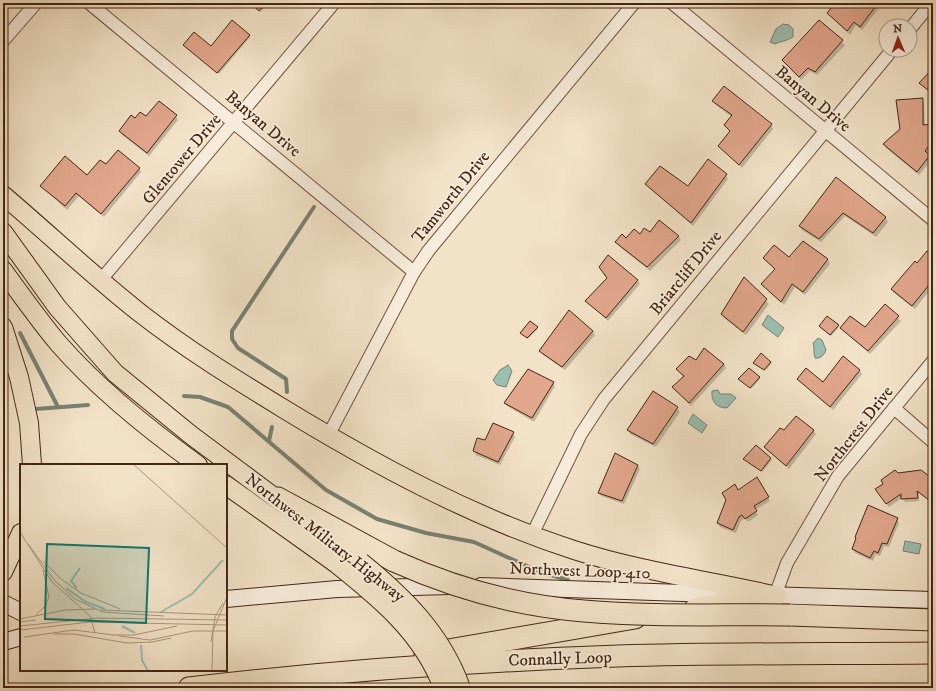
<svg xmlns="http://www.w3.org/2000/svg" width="936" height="691" viewBox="0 0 936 691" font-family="'IM FELL DW Pica',serif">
	<rect width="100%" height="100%" fill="#f2e2c7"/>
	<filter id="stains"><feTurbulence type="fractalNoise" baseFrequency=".005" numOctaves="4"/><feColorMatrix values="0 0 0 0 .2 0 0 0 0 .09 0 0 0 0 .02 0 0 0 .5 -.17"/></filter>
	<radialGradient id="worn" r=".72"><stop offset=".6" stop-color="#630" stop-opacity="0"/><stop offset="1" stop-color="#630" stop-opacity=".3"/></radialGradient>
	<g fill="#9cbeb1" stroke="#798172">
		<path d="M783 24 789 25 793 29V37C787 41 781 41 775 44L770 42 776 29Z"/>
		<path d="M768 315 784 328 778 337 762 325Z"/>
		<path d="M818 338 822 340 826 350C824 355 821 359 815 358 813 353 815 349 813 343Z"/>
		<path d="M508 365 512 371 506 387 497 385 493 380 500 370Z"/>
		<path d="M718 390 720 394H731L736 398 727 408C716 408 711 401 712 391Z"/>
		<path d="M693 414 707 425 702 433 688 423Z"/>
		<path d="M905 541 921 544 919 554 903 551Z"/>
	</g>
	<g fill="#0003">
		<path d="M250 3H268L261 12Z"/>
		<path d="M837 3H883L862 30 856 25 850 35 828 13Z"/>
		<path d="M819 22 845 45 817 75 810 71 801 80 783 60Z"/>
		<path d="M249 35 250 37 219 74 184 45 211 47Z"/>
		<path d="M933 70V95L920 83Z"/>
		<path d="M922 99 924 103 925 126 933 125V147L927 154 932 160 919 175 886 148 884 144 901 129Z"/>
		<path d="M714 101 771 125 773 129 742 168 719 146 731 132 725 125 732 117 716 105Z"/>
		<path d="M176 116 178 120 149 156 122 135 120 131 135 120Z"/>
		<path d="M106 166 139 168 141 172 104 217 79 196 67 210 41 186 88 176Z"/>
		<path d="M726 175 728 179 693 226 646 184 688 187Z"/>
		<path d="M836 178 886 218 888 222 876 237 845 216 821 242 802 230 800 226Z"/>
		<path d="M640 235 678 236 681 240 650 271 619 246 617 242Z"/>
		<path d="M803 242 828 260 830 264 805 295 795 287 784 305 762 284 775 270 764 258 789 259Z"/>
		<path d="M933 258V286L915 309 894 293 892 290 917 264Z"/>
		<path d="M744 279 769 304 746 335 724 318 722 314Z"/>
		<path d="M638 281 640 284 608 321 587 301Z"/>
		<path d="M885 305 901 321 870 354 841 328H866Z"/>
		<path d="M827 317 839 327 831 336 821 328Z"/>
		<path d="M537 327 538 329 528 339 521 333Z"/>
		<path d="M593 331 595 335 565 370 543 355 541 351Z"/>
		<path d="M697 362 724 364 726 368 691 406 673 387 684 378 677 369Z"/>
		<path d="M771 362V364L765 371 755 364Z"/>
		<path d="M860 371 862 374 833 410 798 379 823 383Z"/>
		<path d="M759 377 760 379 751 389 739 380Z"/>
		<path d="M553 382 555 386 534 422 507 406 505 403Z"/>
		<path d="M677 408 680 412 656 447 630 434 628 430Z"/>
		<path d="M814 431 816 434 789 469 765 447 784 432Z"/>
		<path d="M513 433 515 437 500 465 476 455 474 451 485 442Z"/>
		<path d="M756 446 772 460 762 472 744 459Z"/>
		<path d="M638 466 640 469 624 504 601 496 599 493Z"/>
		<path d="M897 474 933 481V504L919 493V501L905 502 902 498 889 507 879 493 884 484Z"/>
		<path d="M757 479 770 501 755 510 758 515 748 522 745 518 741 521 736 533 720 527 718 523 738 491Z"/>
		<path d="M897 519 899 523 889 547 884 546 880 556 876 554 873 561 855 553 853 549Z"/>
	</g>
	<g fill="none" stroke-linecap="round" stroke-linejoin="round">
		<g stroke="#798172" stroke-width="4">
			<path d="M20 333 58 407"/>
			<path d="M287 392 286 379 238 348 232 339V331L314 207"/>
			<path d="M184 396 200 397 228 407 326 490 377 519 426 533 474 542 540 572 568 580"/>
			<path d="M36 409 88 405"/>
			<path d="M269 441 272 427"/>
		</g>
	</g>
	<g fill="#e1a68c" stroke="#442613">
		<path d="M250 3H266L259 11Z"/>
		<path d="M835 3H878L860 27 854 22 847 31 827 13Z"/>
		<path d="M232 20 250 35 217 73 183 45 194 32 211 46Z"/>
		<path d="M819 20 843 40 815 72 808 68 799 77 782 60Z"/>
		<path d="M933 68V94L919 83Z"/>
		<path d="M724 86 772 124 739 165 718 146 730 131 724 125 732 115 712 101Z"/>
		<path d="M923 98V125L933 124V141L925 151 930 155 917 172 883 144 900 129 896 100Z"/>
		<path d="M159 101 177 115 147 153 119 131 131 115 135 118 140 112 146 116Z"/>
		<path d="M118 150 140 168 101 214 76 193 65 206 40 186 65 156 87 175 100 160 106 164Z"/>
		<path d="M708 159 727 174 691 223 645 184 660 166 688 186Z"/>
		<path d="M836 177 886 217 873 233 843 213 819 239 799 226Z"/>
		<path d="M659 220 679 236 647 267 615 242 622 234 626 238 634 229 640 234 644 228 650 232Z"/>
		<path d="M803 241 828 259 803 292 792 284 781 302 761 284 775 269 763 258 774 245 789 257Z"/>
		<path d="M927 251 933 256V280L912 306 891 289 915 261 917 263Z"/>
		<path d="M608 255 638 280 606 318 585 301 607 278 599 267Z"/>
		<path d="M744 277 767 299 743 332 721 314Z"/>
		<path d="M885 304 899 316 868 351 840 328 850 316 865 327Z"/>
		<path d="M569 310 593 331 562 367 539 351Z"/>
		<path d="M827 316 839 325 830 335 819 326Z"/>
		<path d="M530 321 538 327 527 338 520 333Z"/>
		<path d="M704 348 724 364 689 403 672 387 684 376 676 369 689 356 696 360Z"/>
		<path d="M761 353 771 362 764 370 753 363Z"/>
		<path d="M843 356 860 370 830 407 797 379 806 368 823 382Z"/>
		<path d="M749 368 760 377 750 388 738 379Z"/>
		<path d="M528 369 554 382 532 418 504 403Z"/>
		<path d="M653 391 678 407 653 444 627 430Z"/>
		<path d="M796 416 814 430 786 466 764 447 780 428 784 430Z"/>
		<path d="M493 423 514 432 498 462 473 451 477 438 485 440Z"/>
		<path d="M756 445 771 458 761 471 743 459Z"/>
		<path d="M615 453 638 465 622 501 598 493Z"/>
		<path d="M895 470 898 473 921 470 933 479V503L917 491 918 498 901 499V494L886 504 875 489 883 484 881 480Z"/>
		<path d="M757 477 769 497 754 506 757 511 745 519 742 515 739 517 733 530 717 523 726 500 722 493 735 484 738 490Z"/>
		<path d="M868 505 898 518 887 544 882 543 878 553 874 551 870 558 852 549 856 538 855 537Z"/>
	</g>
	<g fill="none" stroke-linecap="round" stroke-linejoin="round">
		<g stroke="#705540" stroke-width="14">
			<g id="minor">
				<path d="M89 3 414 272"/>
				<path d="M672 3 933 220"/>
				<path d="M910 29 931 3"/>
				<path d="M3 41 36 3"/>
				<path d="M100 281 334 3"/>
				<path d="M894 408 933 442"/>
				<path d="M328 436 414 272 429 250 634 3"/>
				<path d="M532 535 581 434 604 399 892 50"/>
				<path d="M775 596 787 563 838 476 933 361"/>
			</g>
		</g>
		<g stroke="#442613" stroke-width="18">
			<g id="secondary">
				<path d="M481 586 741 595"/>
				<path d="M765 595 933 600"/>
				<path d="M226 599 337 589 450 586"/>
				<path d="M3 603 21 612"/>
				<path d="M3 642 21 637"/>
			</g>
		</g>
		<g stroke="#442613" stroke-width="20">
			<g id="primary">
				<path d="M3 195C49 234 93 276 140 313 186 349 235 379 284 409 376 465 472 517 574 550 639 571 706 580 773 595"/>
				<path d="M3 232 57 307 115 373 191 435 361 562"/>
				<path d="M3 270C21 295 39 320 58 343 99 390 148 429 198 465"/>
				<path d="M3 327 19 377 29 423 32 465"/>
				<path d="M226 485 334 562"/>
				<path d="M3 572 21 533"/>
			</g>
		</g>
		<g stroke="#442613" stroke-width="23">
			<g id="motorway">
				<path d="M278 498 394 561"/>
				<path d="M695 609 775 596"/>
				<path d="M790 615 933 620"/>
				<path d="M425 654 635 618"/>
				<path d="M189 688C331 671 475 661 618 656 723 653 828 654 933 653"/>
			</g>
		</g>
		<use href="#minor" stroke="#f7ecdb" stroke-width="12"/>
		<use href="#secondary" stroke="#f7ecdb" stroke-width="16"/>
		<use href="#primary" stroke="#f2e2c7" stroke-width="18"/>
		<use href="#motorway" stroke="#f2e2c7" stroke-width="21"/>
		<g stroke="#442613" stroke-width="20" stroke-linecap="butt">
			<g id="primary-bridge">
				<path d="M334 562C378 597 423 633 443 688"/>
				<path d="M361 562C404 597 442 634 461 688"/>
			</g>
		</g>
		<g stroke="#442613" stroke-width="23" stroke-linecap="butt">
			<path id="motorway-bridge" d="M394 561C454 588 518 606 584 611 652 617 722 614 790 615"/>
		</g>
		<use href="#primary-bridge" stroke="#f2e2c7" stroke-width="18"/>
		<use href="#motorway-bridge" stroke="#f2e2c7" stroke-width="21"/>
	</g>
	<g text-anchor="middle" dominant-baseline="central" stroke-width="3.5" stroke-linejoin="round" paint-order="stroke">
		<g font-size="17" fill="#442613" stroke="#f7ecdb">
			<text transform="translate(813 99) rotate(40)">Banyan Drive</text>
			<text transform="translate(263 124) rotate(40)">Banyan Drive</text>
			<text transform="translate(182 159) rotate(-50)">Glentower Drive</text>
			<text transform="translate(451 197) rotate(-51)">Tamworth Drive</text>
			<text transform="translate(686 273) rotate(-51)">Briarcliff Drive</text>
			<text transform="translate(854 434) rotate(-52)">Northcrest Drive</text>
			<text transform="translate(325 538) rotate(38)">Northwest Military Highway</text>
			<text transform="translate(580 571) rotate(2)">Northwest Loop 410</text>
			<text transform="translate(560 659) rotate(-2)">Connally Loop</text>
		</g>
	</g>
	<g transform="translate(20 464)">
		<rect width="207" height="207" fill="#f2e2c7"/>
		<path fill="none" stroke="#9cbeb1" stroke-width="2" d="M46 124 66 138 85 145M57 124 51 117 60 104M141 148 172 130 203 96M102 162 115 169M121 181 122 196 128 207"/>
		<path fill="none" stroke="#ac977f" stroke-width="1" d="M113 0 207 84M0 68 32 118 70 152 75 169M8 80 35 117 55 135M23 97 41 115 61 129 100 145M55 135 83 148 144 152M81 146 207 151M16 151 25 142 29 133 23 106M0 155 45 146 75 145M0 158 16 156M0 162 78 154 207 156M0 166 70 158 207 161M34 170H54L107 179 132 178 151 174M92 171H114L157 162M99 172 130 176 173 167H206M4 173 54 166 93 171M191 178 195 153 203 139M192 207 193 167 207 133"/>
		<path fill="#0f766e" fill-opacity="0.15" stroke="#0f766e" stroke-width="2" d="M27 80 129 84 126 159 25 155Z"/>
		<rect width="207" height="207" fill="none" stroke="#442613" stroke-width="2"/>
	</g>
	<rect width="936" height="691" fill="none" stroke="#f2e2c7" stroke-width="16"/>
	<rect x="4" y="4" width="928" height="683" fill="none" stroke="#442613" stroke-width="2"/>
	<rect x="8" y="8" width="920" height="675" fill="none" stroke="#442613"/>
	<g transform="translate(898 38) rotate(358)"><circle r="19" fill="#f7ecdb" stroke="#af9d8b"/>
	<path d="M0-3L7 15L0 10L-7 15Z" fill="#8f2418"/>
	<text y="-6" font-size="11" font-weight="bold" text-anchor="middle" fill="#442613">N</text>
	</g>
	<rect width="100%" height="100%" filter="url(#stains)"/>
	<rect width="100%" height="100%" fill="url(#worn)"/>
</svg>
